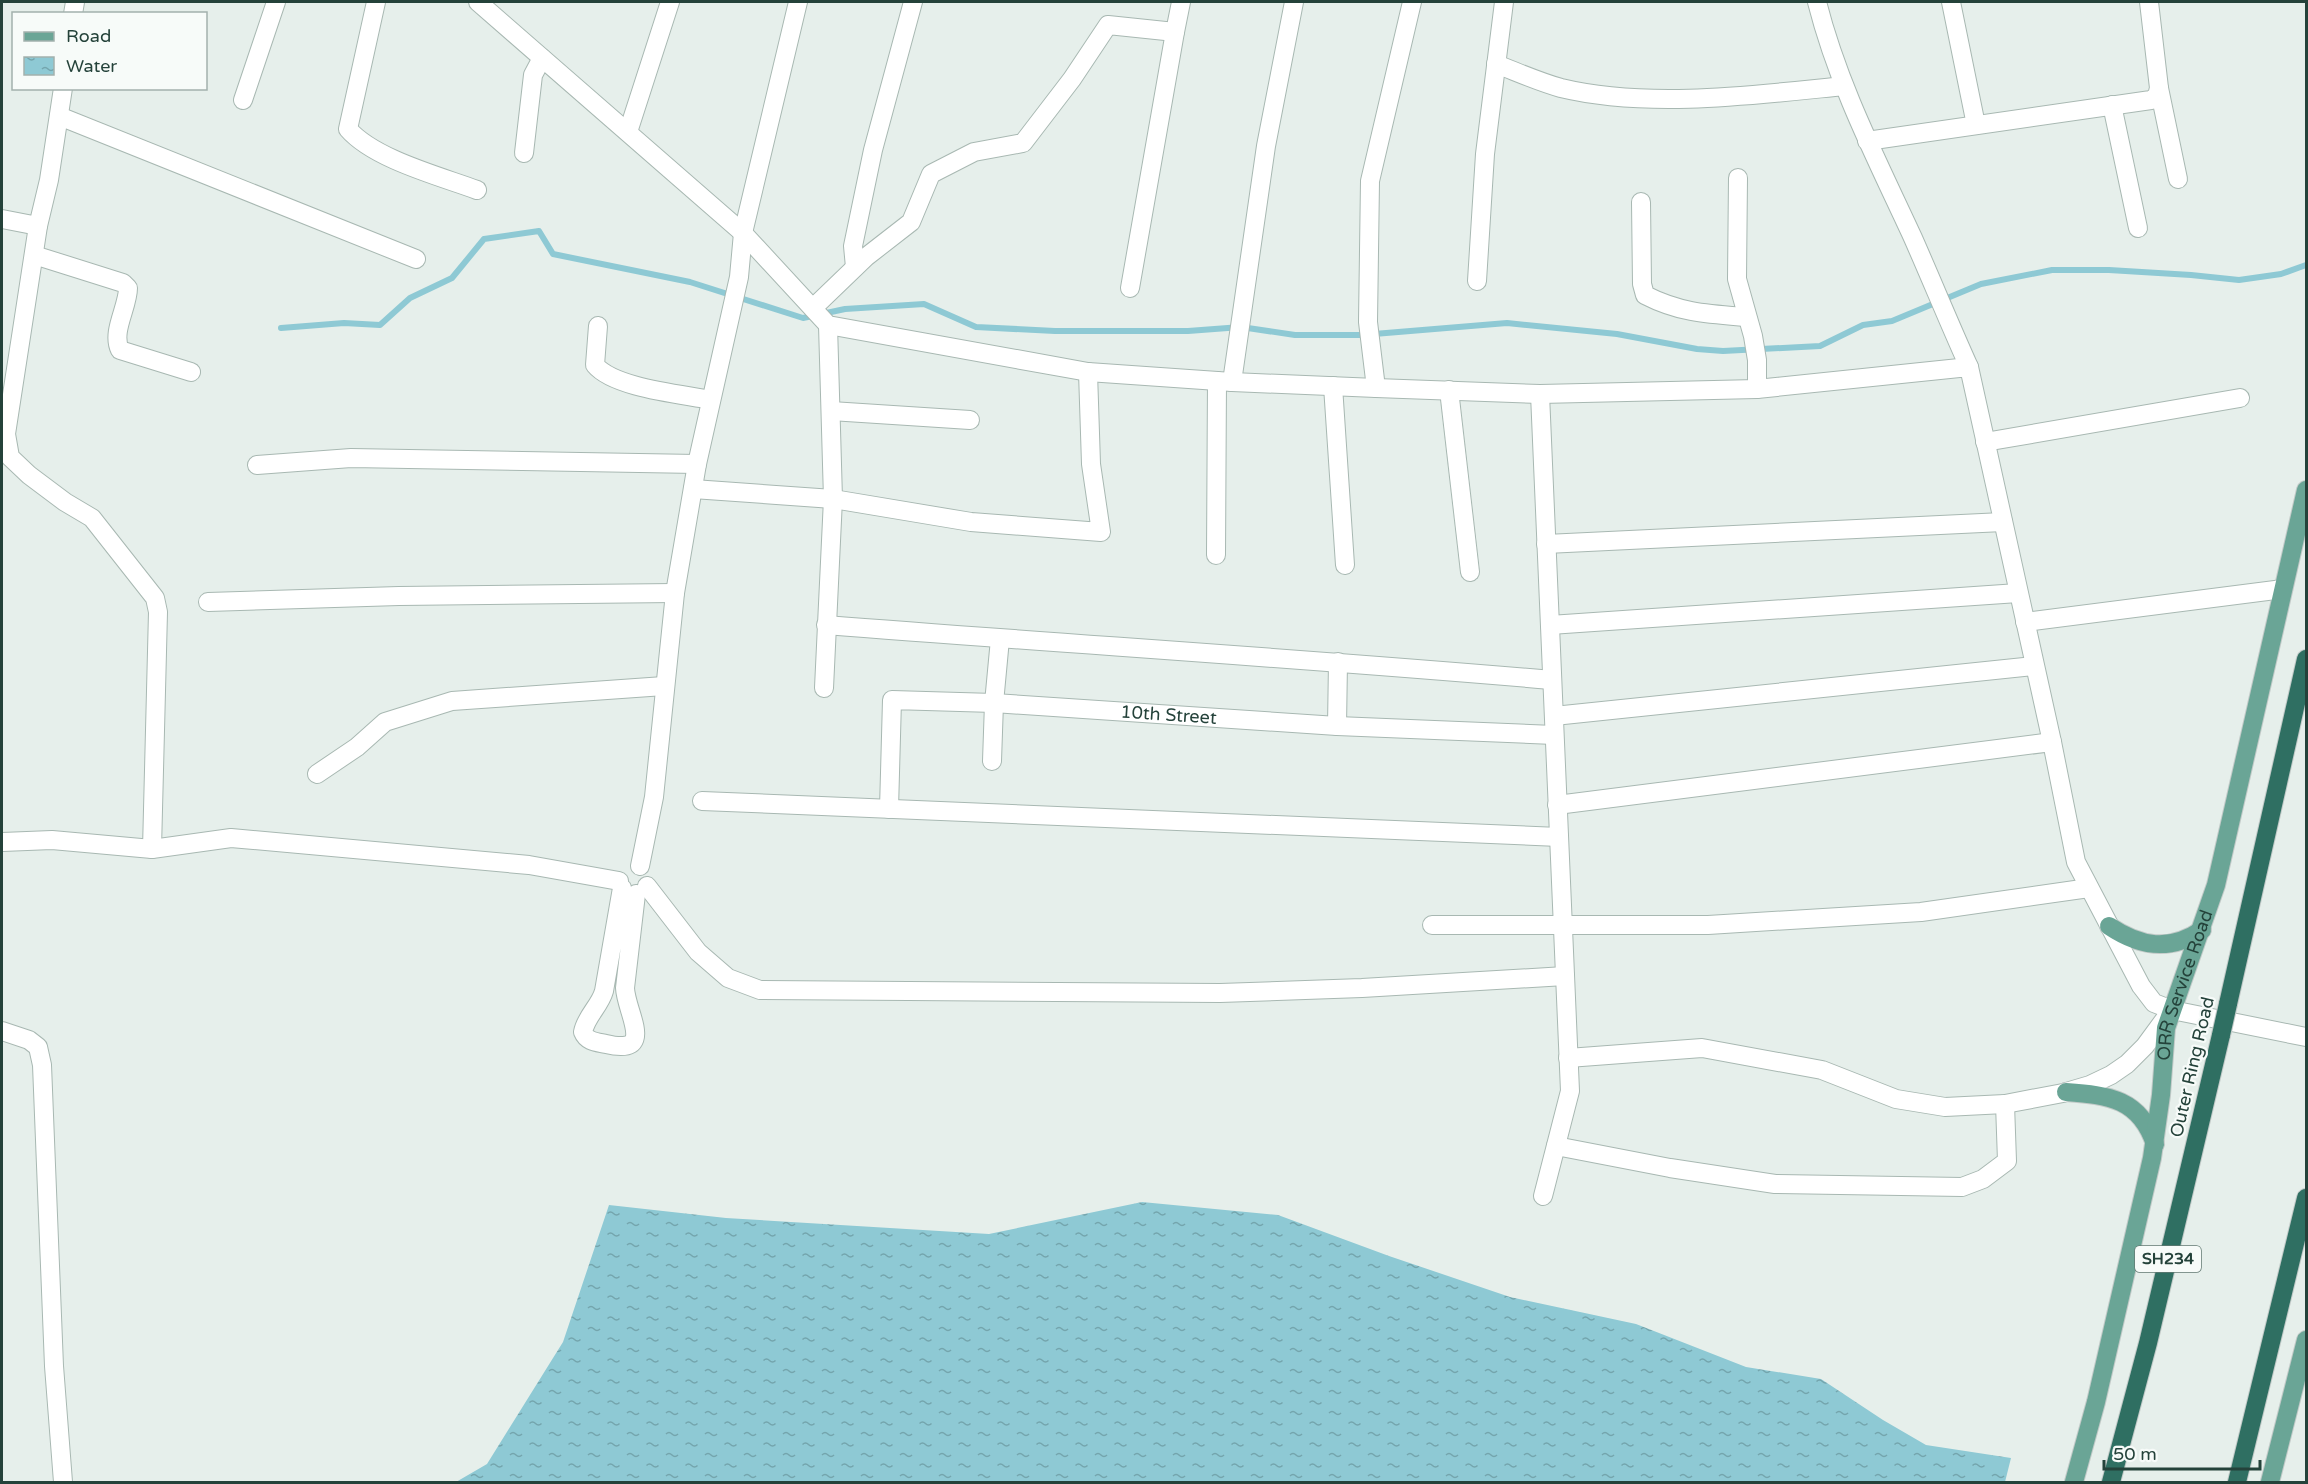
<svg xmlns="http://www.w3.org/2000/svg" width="2308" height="1484" viewBox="0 0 2308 1484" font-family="'Varela Round',sans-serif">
	<defs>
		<pattern id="water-ripples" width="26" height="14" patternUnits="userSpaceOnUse" patternTransform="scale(1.5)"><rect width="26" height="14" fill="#8ec9d4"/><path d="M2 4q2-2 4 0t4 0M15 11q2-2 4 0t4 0" fill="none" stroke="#74a5ad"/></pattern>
	</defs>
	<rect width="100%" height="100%" fill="#e6efeb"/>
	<path fill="url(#water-ripples)" d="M1142 1202 1278 1215 1389 1256 1510 1297 1636 1324 1746 1367 1821 1379 1883 1420 1926 1445 2011 1458 2005 1482H456L487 1464 563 1342 609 1205 726 1218 989 1234Z"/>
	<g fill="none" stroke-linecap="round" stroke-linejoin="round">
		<path stroke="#8ec9d4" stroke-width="6" d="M281 328 344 323 380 325 410 298 452 278 484 239 539 231 553 254 690 282 803 318 845 309 924 304 976 327 1055 331H1188L1241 327 1295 335H1362L1507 323 1617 334 1697 349 1723 351 1820 346 1863 325 1892 321 1981 284 2052 270H2109L2191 275 2239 280 2281 274 2306 265"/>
		<g stroke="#a8b8b2" stroke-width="20">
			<g id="minor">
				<path d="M376 2 348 129C374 159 439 176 477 190"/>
				<path d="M478 2 743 233 828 325 1088 372 1232 382 1376 388 1540 394 1757 389 1969 367 2052 742 2076 862 2141 986 2154 1003 2172 1010 2306 1037"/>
				<path d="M1817 2C1838 85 1877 160 1913 238 1932 281 1950 325 1969 367"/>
				<path d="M1951 2 1976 125"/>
				<path d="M73 14 75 2"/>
				<path d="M1496 64C1517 72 1539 82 1561 88 1648 109 1755 95 1844 86"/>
				<path d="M63 88 49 180 38 226 6 434 10 457 29 475 65 502 92 518 155 598 158 612 152 849"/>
				<path d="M2159 88 2178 179"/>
				<path d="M243 100 276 2"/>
				<path d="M2112 105 2138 228"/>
				<path d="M59 116 416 259"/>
				<path d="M628 132 670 2"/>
				<path d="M1867 141 2151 100 2157 96 2159 88 2149 2"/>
				<path d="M524 153 533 75 542 58"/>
				<path d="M1738 178 1737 279 1753 336 1757 360V389"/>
				<path d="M1641 202 1642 284 1645 295C1680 313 1708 314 1747 317"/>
				<path d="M2 219 38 226"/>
				<path d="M34 255 123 283 128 288C128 307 111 332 120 350L191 372"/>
				<path d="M855 267 853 246 873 150 913 2"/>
				<path d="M1477 281 1485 154 1504 2"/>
				<path d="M1130 288 1175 32"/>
				<path d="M813 308 866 257 911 222 931 174 974 152 1023 143 1072 79 1108 25 1175 32 1181 2"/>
				<path d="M598 326 595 365C614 388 681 394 711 400"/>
				<path d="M1232 382 1266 146 1294 2"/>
				<path d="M1333 386 1345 565"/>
				<path d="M1376 388 1368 322 1370 181 1412 2"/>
				<path d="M1449 390 1470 572"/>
				<path d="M1540 394 1570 1091 1543 1196"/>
				<path d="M831 411 970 420"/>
				<path d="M1985 442 2240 398"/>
				<path d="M257 465 351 458 697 464"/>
				<path d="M693 489 833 499 971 522 1101 532 1091 464 1088 372"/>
				<path d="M1546 544 2003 522"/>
				<path d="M1216 555 1217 381"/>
				<path d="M208 602 399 596 675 593"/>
				<path d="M2025 622 2283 589"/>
				<path d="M826 625C1068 644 1310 659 1552 680"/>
				<path d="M1550 625 2018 593"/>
				<path d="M824 688 833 499 828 325"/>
				<path d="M1554 716 2034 666"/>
				<path d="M1337 726 1338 662"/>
				<path d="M992 761 994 703 1000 639"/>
				<path d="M317 774 357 747 385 722 452 701 664 686"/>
				<path d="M702 801 1559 837"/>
				<path d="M1557 805 2052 742"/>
				<path id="s1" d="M889 809 892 700 994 703 1337 726 1554 735"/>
				<path d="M2 842 52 840 152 849 231 838 529 865 619 881"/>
				<path d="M640 866 654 797 675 593 697 464 739 277 743 233 798 2"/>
				<path d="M647 886 698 952 728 978 760 990 1220 993 1362 988 1565 976"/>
				<path d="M622 888 604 991C600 1006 586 1016 583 1032 587 1042 597 1042 606 1044 657 1056 626 1013 625 988L636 894"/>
				<path d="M1432 925H1708L1921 912 2089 888"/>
				<path d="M2 1031 29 1040 38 1047 42 1065 54 1366 63 1482"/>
				<path d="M1568 1058 1702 1048 1822 1070 1896 1099 1945 1107 2005 1104 2063 1093 2090 1085 2111 1075 2127 1064 2145 1046 2170 1012"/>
				<path d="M1556 1146 1670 1168 1775 1184 1962 1187 1983 1179 2007 1161 2005 1104"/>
			</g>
		</g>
		<g stroke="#c2cac8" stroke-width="20">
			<g id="major">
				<path d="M2109 926C2140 947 2170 952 2202 930"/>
				<path d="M2066 1092C2109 1095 2140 1099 2155 1144"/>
				<path id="s2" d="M2074 1482 2096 1402 2152 1158 2161 1095 2166 1028 2216 885 2306 490"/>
				<path d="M2270 1482 2306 1340"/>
			</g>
		</g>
		<g stroke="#c2cac8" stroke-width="20">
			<g id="highway">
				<path d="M2228 1004 2306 659"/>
				<path d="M2111 1482 2148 1343 2221 1035"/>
				<path d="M2237 1482 2306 1198"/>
			</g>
		</g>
		<use href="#minor" stroke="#fff" stroke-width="18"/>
		<use href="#major" stroke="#6aa596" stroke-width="18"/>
		<use href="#highway" stroke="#2f6f62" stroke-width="18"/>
		<g stroke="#c2cac8" stroke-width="20" stroke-linecap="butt">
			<path id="highway-bridge" d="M2221 1035 2228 1004"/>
		</g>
		<use href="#highway-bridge" stroke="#2f6f62" stroke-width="18"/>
	</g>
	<g text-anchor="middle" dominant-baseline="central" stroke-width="4.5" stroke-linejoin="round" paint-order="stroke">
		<rect fill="#f7fbf9" stroke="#637a73" stroke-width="1.5" x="2135" y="1246" width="66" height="26" rx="4.5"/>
		<g font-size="16" font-weight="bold" fill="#24423a">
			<text x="2168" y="1259">SH234</text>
		</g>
		<g font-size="18" fill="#24423a" stroke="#f7fbf9">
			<text stroke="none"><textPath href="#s1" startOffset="386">10th Street</textPath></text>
			<text stroke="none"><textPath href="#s2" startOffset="510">ORR Service Road</textPath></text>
			<text transform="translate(2192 1067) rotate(-77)">Outer Ring Road</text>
		</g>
	</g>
	<rect width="2308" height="1484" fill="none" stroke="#24423a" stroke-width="6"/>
	<rect x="12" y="12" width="195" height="78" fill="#f7fbf9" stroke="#a3b1ad" stroke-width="1.5"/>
	<rect x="24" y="32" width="30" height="9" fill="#6aa596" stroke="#a3b1ad" stroke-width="1.5"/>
	<text x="66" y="42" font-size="18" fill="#24423a">Road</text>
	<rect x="24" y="57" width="30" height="18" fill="url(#water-ripples)" stroke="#a3b1ad" stroke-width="1.5"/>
	<text x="66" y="72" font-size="18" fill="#24423a">Water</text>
	<path d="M2104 1460v9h156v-9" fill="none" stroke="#24423a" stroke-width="3"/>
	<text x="2113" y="1460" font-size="18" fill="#24423a" stroke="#f7fbf9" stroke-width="4.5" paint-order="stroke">50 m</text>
</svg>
